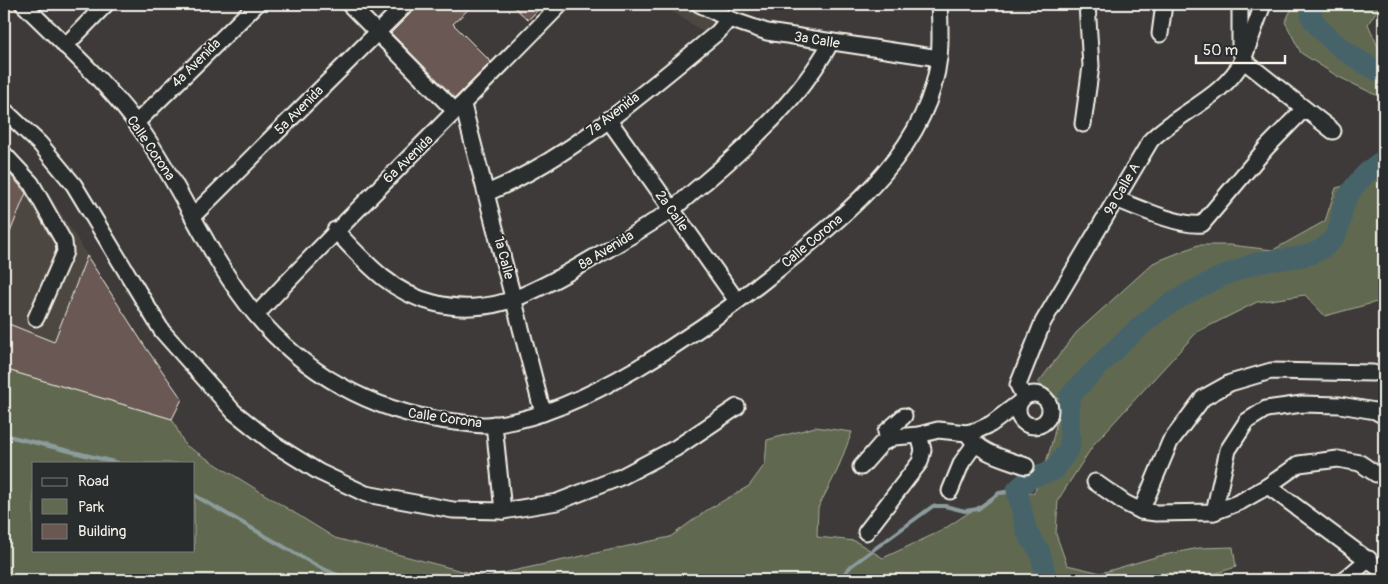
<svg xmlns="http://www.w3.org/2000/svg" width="1388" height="584" viewBox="0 0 1388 584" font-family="Pangolin,sans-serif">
	<rect width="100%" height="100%" fill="#3d3a39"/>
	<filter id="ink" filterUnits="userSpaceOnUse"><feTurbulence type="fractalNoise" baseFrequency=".02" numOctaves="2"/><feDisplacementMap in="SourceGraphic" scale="10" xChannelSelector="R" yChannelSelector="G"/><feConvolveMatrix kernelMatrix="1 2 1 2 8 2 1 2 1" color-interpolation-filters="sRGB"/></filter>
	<g filter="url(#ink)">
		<g fill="#4d4643">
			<path d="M661 4H729L705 33Z"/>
			<path d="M4 147 25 165 47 191 146 348 182 399 172 419 4 369Z"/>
		</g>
		<g fill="#616950" stroke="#aaad9c" fill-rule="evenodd">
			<path d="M1294 4H1381L1368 24 1379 49 1384 52V99L1337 76 1301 53 1285 22Z"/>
			<path d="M1384 173V300L1325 316 1305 295 1257 302 1197 332 1094 444 1058 500 1056 534 1067 565 1101 573 1159 556 1199 548 1233 547 1236 567 1214 574 1166 573 1163 580H12L4 575V369L172 419 185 445 335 538 485 577 670 537 707 510 749 486 765 464 767 440 815 427 852 432 837 471 818 508 817 537 855 541 883 558 941 531 997 494 1034 493C1047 462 1057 433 1059 399L1038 383 1076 333 1153 263 1198 245H1230L1273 250 1325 221 1336 188 1382 176ZM34 463H194V550H34Z"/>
		</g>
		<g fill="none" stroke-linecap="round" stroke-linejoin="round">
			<g stroke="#8c9c9d" stroke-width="4">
				<path d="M4 435 118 463"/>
				<path d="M194 495 319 567 349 580"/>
				<path d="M839 580 851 566 933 506H945L965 511 978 509 999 493 1017 490"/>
			</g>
			<g stroke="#47636b" stroke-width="21">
				<path d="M1313 4 1311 17C1328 43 1357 60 1384 74"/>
				<path d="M1047 580 1040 552 1027 533 1017 490 1030 478 1055 470 1070 447 1069 397C1097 368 1124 338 1157 313 1184 293 1216 278 1248 266 1274 255 1304 264 1327 245 1340 234 1340 223 1343 208 1348 190 1368 169 1384 160"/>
			</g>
		</g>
		<g fill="#695852" stroke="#f4f1e8">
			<path d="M416 4H474L453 24 491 62 455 98 391 33 413 11Z"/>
			<path d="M511 4H544L528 20Z"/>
			<path d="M4 167 26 193 4 247Z"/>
			<path d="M87 256 146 348 182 399 172 419 4 369V322L54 342Z"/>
		</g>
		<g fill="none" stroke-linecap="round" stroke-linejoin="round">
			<g stroke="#f4f1e8" stroke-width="19">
				<g id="minor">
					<path d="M23 4C63 44 112 87 144 134 184 192 210 260 255 314 304 373 371 411 447 421 460 422 474 425 487 425 574 420 703 330 770 276 840 219 929 153 939 57 941 39 940 21 939 4"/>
					<path d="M349 4 456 112"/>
					<path d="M699 4 729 19 767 32 939 58"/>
					<path d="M1263 4 1243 60 1333 131"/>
					<path d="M1160 34 1164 4"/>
					<path d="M65 46 106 4"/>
					<path d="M463 105 543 413"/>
					<path d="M4 110 40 144 74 185 162 331 234 412 274 444 319 472 366 494 453 510 503 511 557 502 621 477 676 448 737 407"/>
					<path d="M608 119 737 301"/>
					<path d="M136 123 257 4"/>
					<path d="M1083 124 1091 66 1087 4"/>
					<path d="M4 154 31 183 64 242 65 252 36 318"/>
					<path d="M487 193C572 157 646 91 718 32L729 19"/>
					<path d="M1116 199C1136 207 1181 227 1202 224L1267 147 1304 109"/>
					<path d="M193 216 406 4"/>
					<path d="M335 230C364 261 391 293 434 303 460 310 491 308 516 298 542 288 568 273 593 258 619 243 645 228 670 211 682 202 693 191 705 182 752 142 801 97 831 42"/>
					<path d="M256 315C355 209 460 108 561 4"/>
					<circle cx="1034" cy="410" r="16"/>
					<path d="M1024 397 1018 385 1043 322 1151 140C1180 111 1223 98 1243 60L1240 48V4"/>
					<path d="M494 424 503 511"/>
					<path d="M967 433C980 454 1004 458 1026 466"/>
					<path d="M888 440 886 432 904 416"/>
					<path d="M861 467 882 443 894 437 919 435 938 430 967 433 978 430 991 424 1020 402"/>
					<path d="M1095 482 1125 503 1141 511 1156 513 1214 512 1240 502 1268 486 1299 464 1338 459 1360 463 1376 474"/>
					<path d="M1268 486 1384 572"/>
					<path d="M950 491 962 462 975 444"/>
					<path d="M1141 511 1170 442 1203 398 1230 383 1271 371 1373 373"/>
					<path d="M1214 512 1228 450 1247 421 1266 409 1302 404 1340 405 1375 411 1384 416"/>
					<path d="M866 532 920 462 923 450 919 435"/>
					<path d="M1344 580 1369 559"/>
				</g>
			</g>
			<use href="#minor" stroke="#2a2d2e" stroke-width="15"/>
		</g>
	</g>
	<g text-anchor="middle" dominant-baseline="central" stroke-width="4" stroke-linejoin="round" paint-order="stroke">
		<g font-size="14" fill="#f4f1e8" stroke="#2a2d2e">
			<text transform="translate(817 40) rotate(9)">3a Calle</text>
			<text transform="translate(196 63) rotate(-45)">4a Avenida</text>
			<text transform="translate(299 110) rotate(-45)">5a Avenida</text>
			<text transform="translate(613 114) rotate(-37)">7a Avenida</text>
			<text transform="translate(151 148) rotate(56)">Calle Corona</text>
			<text transform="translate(408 159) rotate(-44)">6a Avenida</text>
			<text transform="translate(1122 189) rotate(-60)">9a Calle A</text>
			<text transform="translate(672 211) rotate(55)">2a Calle</text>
			<text transform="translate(812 241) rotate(-40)">Calle Corona</text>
			<text transform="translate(606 250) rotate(-31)">8a Avenida</text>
			<text transform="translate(504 258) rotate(75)">1a Calle</text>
			<text transform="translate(445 418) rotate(8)">Calle Corona</text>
		</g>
	</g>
	<rect width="1388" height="584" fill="none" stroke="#2a2d2e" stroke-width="20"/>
	<rect x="10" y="10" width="1368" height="564" fill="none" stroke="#f4f1e8" stroke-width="2" filter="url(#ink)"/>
	<rect x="32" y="462" width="162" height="90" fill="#2a2d2e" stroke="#7b7b78"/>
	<rect x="42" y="478" width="25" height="8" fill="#2a2d2e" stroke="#7b7b78"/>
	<text x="78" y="486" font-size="15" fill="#f4f1e8">Road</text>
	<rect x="42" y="499" width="25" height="15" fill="#616950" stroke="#7b7b78"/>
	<text x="78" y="512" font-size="15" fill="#f4f1e8">Park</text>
	<rect x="42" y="524" width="25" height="15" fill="#695852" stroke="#7b7b78"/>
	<text x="78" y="536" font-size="15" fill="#f4f1e8">Building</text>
	<path d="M1196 55v8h89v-8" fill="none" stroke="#f4f1e8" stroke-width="2.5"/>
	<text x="1203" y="55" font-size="15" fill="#f4f1e8" stroke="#2a2d2e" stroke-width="4" paint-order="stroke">50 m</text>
</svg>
